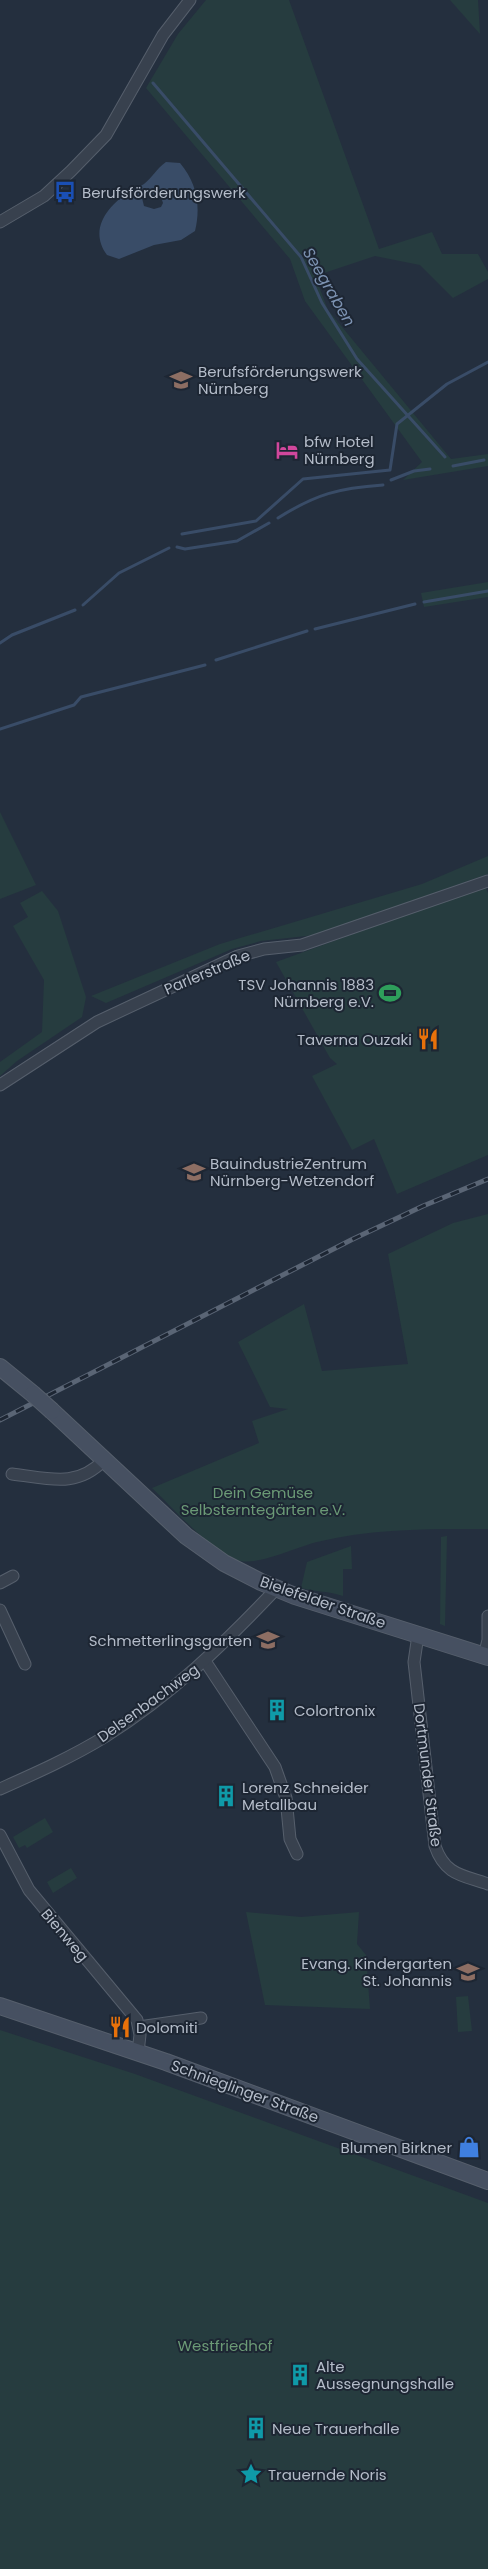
<svg xmlns="http://www.w3.org/2000/svg" width="488" height="2569" viewBox="0 0 488 2569" font-family="Poppins,sans-serif">
	<rect width="100%" height="100%" fill="#242f3e"/>
	<g fill="#263c3f">
		<path d="M206 0H289L379 249 432 232 442 254H478L488 272V279L453 298 420 265 375 256 315 276 328 310 451 459 488 454V466L403 480 422 462 305 301 290 259 146 88 178 34Z"/>
		<path d="M450 0H478L480 34Z"/>
		<path d="M488 582V597L424 607 421 593Z"/>
		<path d="M0 812 36 885 0 899Z"/>
		<path d="M488 856V874L315 935 261 941 232 949 106 1003 91 996 220 944 422 884Z"/>
		<path d="M485 886 488 893V1155L397 1194 374 1139 352 1150 312 1076 337 1064 330 1058 276 962Z"/>
		<path d="M42 891 58 911 86 997 82 1017 17 1061 0 1076V1062L42 1032 44 980 13 926 28 917 20 903Z"/>
		<path d="M488 1214V1529C429 1529 375 1528 317 1542 296 1547 257 1567 236 1560 212 1552 172 1507 152 1488L259 1443 252 1421 288 1409 270 1407 238 1342 304 1304 322 1371 408 1364 388 1254 453 1223Z"/>
		<path d="M447 1536 445 1626 440 1624 441 1537Z"/>
		<path d="M351 1546 352 1569H343V1596C329 1591 316 1592 301 1588L307 1562Z"/>
		<path d="M45 1818 53 1832 27 1848 25 1845 19 1848 13 1837Z"/>
		<path d="M71 1868 77 1878 53 1893 47 1882Z"/>
		<path d="M246 1912 301 1917 359 1912 357 1944 366 1955 370 2009 265 2005Z"/>
		<path d="M468 1996 472 2031 458 2032 456 1997Z"/>
		<path d="M0 2030 135 2074 488 2203V2569H0Z"/>
	</g>
	<path fill="#394c67" fill-rule="evenodd" d="M166 162 180 163C197 183 201 206 195 231L181 240 154 245 119 259 107 255C88 229 108 206 130 191 134 188 140 187 144 184 152 178 156 169 166 162ZM150 193 161 197 163 203 161 207 154 209 144 206 142 198Z"/>
	<g fill="none" stroke-linecap="round" stroke-linejoin="round">
		<g stroke="#394c67" stroke-width="3">
			<path d="M153 83 301 257 322 303 357 359 445 457"/>
			<path d="M453 466 484 460"/>
			<path d="M391 480 414 471 430 469"/>
			<path d="M278 518C316 494 339 488 383 485"/>
			<path d="M182 534 256 521 303 479 390 470 397 424 447 384 488 362"/>
			<path d="M177 547 185 549 237 541 269 523"/>
			<path d="M424 602 488 591"/>
			<path d="M83 605 119 573 169 548"/>
			<path d="M315 629 415 604"/>
			<path d="M0 643 12 635 75 610"/>
			<path d="M216 660 307 631"/>
			<path d="M0 729 74 705 81 697 205 665"/>
		</g>
		<g stroke="#565f6c" stroke-width="13">
			<g id="street">
				<path d="M0 222 44 196 71 171 106 135 163 35 190 0"/>
				<path d="M0 1085 97 1022 238 956 264 949 302 945 488 881"/>
				<path d="M12 1474C48 1478 76 1489 104 1460"/>
				<path d="M0 1583 13 1576"/>
				<path d="M0 1610 25 1664"/>
				<path d="M418 1635 414 1662 435 1846C445 1875 462 1875 488 1884"/>
				<path d="M484 1656 488 1640V1616"/>
				<path d="M205 1661 275 1767 286 1798 290 1839 297 1854"/>
				<path d="M0 1789C36 1773 72 1757 106 1736 170 1696 225 1643 276 1589"/>
				<path d="M0 1835 29 1890 137 2020 140 2035 138 2052"/>
				<path d="M139 2027 201 2018"/>
			</g>
		</g>
		<g stroke="#565f6c" stroke-width="18">
			<g id="secondary">
				<path d="M0 1367 33 1394"/>
				<path d="M52 1411 186 1536 224 1563 261 1582 295 1596 488 1657"/>
				<path d="M0 2006 166 2062 488 2181"/>
			</g>
		</g>
		<use href="#street" stroke="#38414e" stroke-width="11"/>
		<use href="#secondary" stroke="#465061" stroke-width="16"/>
		<g stroke="#5a6575" stroke-width="5">
			<path id="rail" d="M0 1420 351 1240 423 1206 488 1179"/>
		</g>
		<use href="#rail" stroke="#1d2633" stroke-width="3" stroke-dasharray="9" stroke-linecap="butt"/>
		<g stroke="#565f6c" stroke-width="18" stroke-linecap="butt">
			<path id="secondary-bridge" d="M33 1394 52 1411"/>
		</g>
		<use href="#secondary-bridge" stroke="#465061" stroke-width="16"/>
	</g>
	<defs>
		<g id="bus-bare" transform="scale(1.725)"><path d="M-5-6H5V4H4V6H2V4H-2V6H-4V4H-5ZM-3.5-4V0h7V-4ZM-3.5 1.2v1.5H-2V1.2ZM2 1.2v1.5H3.5V1.2Z" fill="#1a4fb4" stroke="#1d2633" stroke-width="2.5" paint-order="stroke"/></g>
		<g id="school-bare" transform="scale(1.725)"><path d="M0-5L7-2L0 1L-7-2ZM-4 1L0 2.5L4 1V4Q0 6-4 4Z" fill="#8d6e63" stroke="#1d2633" stroke-width="2.5" paint-order="stroke"/></g>
		<g id="hotel-bare" transform="scale(1.725)"><path d="M-6-4.5h1.5V1H6V5H4.5V3h-9V5H-6ZM-4 0a1.8 1.8 0 1 1 3.6 0ZM.5 0V-2.5h3Q6-2.5 6 0Z" fill="#d1479c" stroke="#1d2633" stroke-width="2.5" paint-order="stroke"/></g>
		<g id="stadium-bare" transform="scale(1.725)"><path d="M0-5a6.5 5 0 1 0 0 10a6.5 5 0 1 0 0-10ZM-3.5-1.8h7v3.6h-7Z" fill="#2e9e5b" stroke="#1d2633" stroke-width="2.5" paint-order="stroke"/></g>
		<g id="restaurant-bare" transform="scale(1.725)"><path d="M-5-6h1v4h1v-4h1v4h1v-4h1v5L-1.5 .5V6h-2V.5L-5-1ZM5-6V6H3V1.5H1.5Q1.5-4 5-6Z" fill="#e8710a" stroke="#1d2633" stroke-width="2.5" paint-order="stroke"/></g>
		<g id="building-bare" transform="scale(1.725)"><path d="M-4-6H4V6H1V3H-1V6H-4ZM-2.5-4.3h1.7v1.8h-1.7ZM.8-4.3h1.7v1.8H.8ZM-2.5-1h1.7V.8h-1.7ZM.8-1h1.7V.8H.8Z" fill="#0f9aa8" stroke="#1d2633" stroke-width="2.5" paint-order="stroke"/></g>
		<g id="shop-bare" transform="scale(1.725)"><path d="M-5-2.5h2.3a2.7 3.5 0 0 1 5.4 0H5L5.5 6h-11ZM-1.5-2.5h3a1.5 2.3 0 0 0-3 0Z" fill="#3f7fe0" stroke="#1d2633" stroke-width="2.5" paint-order="stroke"/></g>
		<g id="sight-bare" transform="scale(1.725)"><path d="M0-6L1.8-2.2L6-1.7L2.9 1.2L3.7 5.4L0 3.3L-3.7 5.4L-2.9 1.2L-6-1.7L-1.8-2.2Z" fill="#0f9aa8" stroke="#1d2633" stroke-width="2.5" paint-order="stroke"/></g>
	</defs>
	<g fill-rule="evenodd">
		<use href="#bus-bare" x="65" y="192"/>
		<use href="#school-bare" x="181" y="380"/>
		<use href="#hotel-bare" x="287" y="450"/>
		<use href="#stadium-bare" x="390" y="993"/>
		<use href="#restaurant-bare" x="428" y="1039"/>
		<use href="#school-bare" x="194" y="1172"/>
		<use href="#school-bare" x="268" y="1640"/>
		<use href="#building-bare" x="277" y="1710"/>
		<use href="#building-bare" x="226" y="1796"/>
		<use href="#school-bare" x="468" y="1972"/>
		<use href="#restaurant-bare" x="120" y="2027"/>
		<use href="#shop-bare" x="469" y="2147"/>
		<use href="#building-bare" x="300" y="2375"/>
		<use href="#building-bare" x="256" y="2428"/>
		<use href="#sight-bare" x="251" y="2474"/>
	</g>
	<g text-anchor="middle" dominant-baseline="central" stroke-width="4" stroke-linejoin="round" paint-order="stroke">
		<g font-size="15" fill="#b4bcc9" stroke="#1d2633" text-anchor="start">
			<text x="82" y="192">Berufsförderungswerk</text>
			<text x="198" y="371">Berufsförderungswerk<tspan x="198" dy="17">Nürnberg</tspan></text>
			<text x="304" y="441">bfw Hotel<tspan x="304" dy="17">Nürnberg</tspan></text>
			<text x="374" y="984" text-anchor="end">TSV Johannis 1883<tspan x="374" dy="17">Nürnberg e.V.</tspan></text>
			<text x="412" y="1039" text-anchor="end">Taverna Ouzaki</text>
			<text x="210" y="1163">BauindustrieZentrum<tspan x="210" dy="17">Nürnberg-Wetzendorf</tspan></text>
			<text x="252" y="1640" text-anchor="end">Schmetterlingsgarten</text>
			<text x="294" y="1710">Colortronix</text>
			<text x="242" y="1787">Lorenz Schneider<tspan x="242" dy="17">Metallbau</tspan></text>
			<text x="452" y="1963" text-anchor="end">Evang. Kindergarten<tspan x="452" dy="17">St. Johannis</tspan></text>
			<text x="136" y="2027">Dolomiti</text>
			<text x="452" y="2147" text-anchor="end">Blumen Birkner</text>
			<text x="316" y="2366">Alte<tspan x="316" dy="17">Aussegnungshalle</tspan></text>
			<text x="272" y="2428">Neue Trauerhalle</text>
			<text x="268" y="2474">Trauernde Noris</text>
		</g>
		<g font-size="15" fill="#b4bcc9" stroke="#1d2633">
			<text transform="translate(207 972) rotate(-23)">Parlerstraße</text>
			<text transform="translate(323 1602) rotate(19)">Bielefelder Straße</text>
			<text transform="translate(148 1703) rotate(-36)">Delsenbachweg</text>
			<text transform="translate(428 1775) rotate(83)">Dortmunder Straße</text>
			<text transform="translate(65 1935) rotate(50)">Bienweg</text>
			<text transform="translate(245 2091) rotate(20)">Schnieglinger Straße</text>
		</g>
		<g font-size="15" fill="#6b9a76" stroke="#1d2633">
			<text x="263" y="1492">Dein Gemüse<tspan x="263" dy="17">Selbsterntegärten e.V.</tspan></text>
			<text x="225" y="2345">Westfriedhof</text>
		</g>
		<g font-size="16" font-style="italic" fill="#7c92b1" stroke="#1d2633">
			<text transform="translate(329 287) rotate(60)">Seegraben</text>
		</g>
	</g>
</svg>
